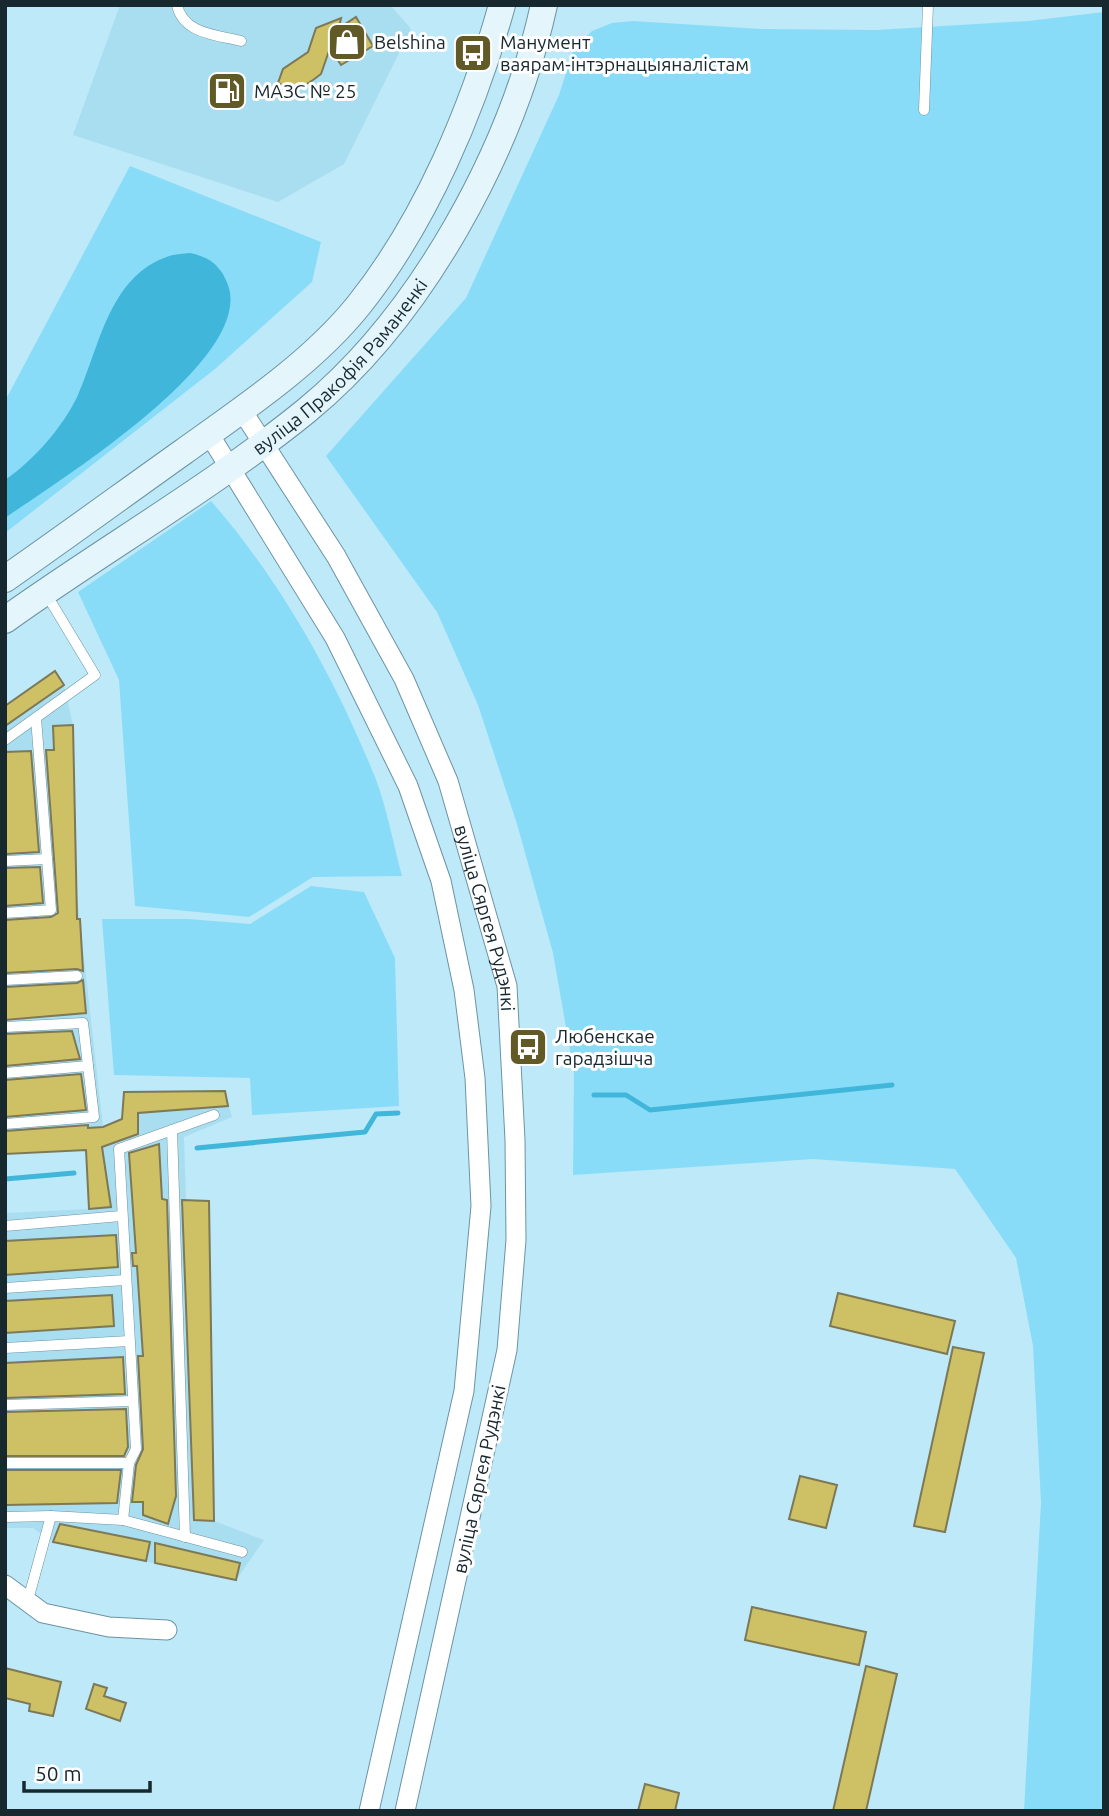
<svg xmlns="http://www.w3.org/2000/svg" width="1109" height="1816" viewBox="0 0 1109 1816" font-family="Ubuntu,sans-serif">
	<rect width="100%" height="100%" fill="#bee9f9"/>
	<g fill="#a9ddf0">
		<path d="M120 5H378L392 7 411 29 344 164 278 202 73 135Z"/>
		<path d="M55 671 64 685 73 725 77 896 103 1127 122 1119 124 1092 225 1091 232 1117 184 1137 186 1200 209 1201 214 1521 264 1540 236 1580 53 1542 33 1528H5V1213L89 1209 86 1150 5 1154V706Z"/>
	</g>
	<g fill="#89dcf8">
		<path d="M1104 12V1811H1024L1041 1503 1033 1346 1016 1258 955 1169 813 1159 573 1175 574 1073 553 953 517 824 478 705 437 612 326 456 466 298 559 95 574 48 592 31 612 23 633 21 762 29 876 30 1028 21Z"/>
		<path d="M130 166 321 242 312 282 215 369 5 533V401Z"/>
		<path d="M211 501C281 581 335 678 375 777 387 808 393 843 402 876L313 877 249 917 135 906 119 680 78 592Z"/>
		<path d="M311 886 364 892 395 958 399 1106 252 1115 250 1078 114 1075 102 919H188L250 924Z"/>
	</g>
	<path fill="#40b7da" d="M190 253C210 257 221 266 228 285 255 359 58 481 5 518V480C34 460 63 427 78 395 99 348 109 279 164 258 172 254 182 254 190 253Z"/>
	<g fill="none" stroke-linecap="round" stroke-linejoin="round">
		<g stroke="#40b7da" stroke-width="5">
			<path d="M594 1095H626L650 1110 892 1085"/>
			<path d="M197 1148 365 1132 376 1114 398 1113"/>
			<path d="M5 1179 74 1173"/>
		</g>
	</g>
	<g fill="#cec165" stroke="#7d7856" stroke-width="2">
		<path d="M356 17 373 46 341 65 330 48 321 74 313 80 296 91 278 83 283 69 308 52 316 28 341 18 339 28Z"/>
		<path d="M225 76 238 81 229 105 216 101Z"/>
		<path d="M55 671 64 685 5 726V706Z"/>
		<path d="M73 725 77 919H80L83 971 77 969 5 973V920L51 917 58 913 46 750H54L53 726Z"/>
		<path d="M31 751 39 852 6 854 5 752Z"/>
		<path d="M40 867 43 903 5 906V868Z"/>
		<path d="M83 980 86 1013 5 1020V987L77 983Z"/>
		<path d="M72 1031 80 1059 5 1066V1034Z"/>
		<path d="M81 1074 86 1110 5 1117V1080Z"/>
		<path d="M225 1091 228 1106 138 1113V1134L102 1147 111 1207 89 1209 86 1150 5 1154V1131L88 1125V1128L103 1127 122 1119 124 1092Z"/>
		<path d="M159 1144 162 1199 167 1200 176 1496 168 1524 143 1515V1502H132L136 1465 143 1449 138 1356H143L137 1266H133L132 1253H136L129 1153Z"/>
		<path d="M182 1200 209 1201 214 1521 194 1520Z"/>
		<path d="M116 1235 118 1267 5 1275V1241Z"/>
		<path d="M838 1293 955 1321 947 1354 830 1326Z"/>
		<path d="M112 1295 114 1326 5 1333V1301Z"/>
		<path d="M953 1347 984 1353 945 1532 914 1526Z"/>
		<path d="M123 1357 125 1394 5 1398V1363Z"/>
		<path d="M126 1409 128 1447 124 1456H5V1412Z"/>
		<path d="M5 1470H121L117 1503 5 1505Z"/>
		<path d="M800 1476 837 1485 826 1528 789 1519Z"/>
		<path d="M60 1524 150 1542 146 1561 53 1542Z"/>
		<path d="M155 1543 240 1563 236 1580 155 1563Z"/>
		<path d="M752 1607 866 1632 859 1665 745 1640Z"/>
		<path d="M866 1666 897 1674 866 1811H833Z"/>
		<path d="M5 1668 61 1682 53 1716 29 1711 30 1704 5 1698Z"/>
		<path d="M94 1684 107 1688 104 1696 126 1703 120 1721 86 1709Z"/>
		<path d="M645 1784 679 1793 675 1811H638Z"/>
	</g>
	<g fill="none" stroke-linecap="round" stroke-linejoin="round">
		<g stroke="#6b94a3" stroke-width="11">
			<g id="lane">
				<path d="M177 5C183 34 217 35 241 41"/>
				<path d="M924 110 928 5"/>
				<path d="M5 740 95 675 45 592"/>
				<path d="M5 861 47 859"/>
				<path d="M5 913 51 910 36 718"/>
				<path d="M5 980 77 976"/>
				<path d="M5 1027 83 1023 94 1117 5 1124"/>
				<path d="M5 1073 88 1066"/>
				<path d="M172 1130 185 1537"/>
				<path d="M5 1226 121 1216"/>
				<path d="M5 1288 125 1280"/>
				<path d="M5 1348 129 1341"/>
				<path d="M5 1405 133 1401"/>
				<path d="M5 1463H129L136 1449 119 1149 214 1115"/>
				<path d="M5 1517 51 1516 123 1520 242 1552"/>
				<path d="M123 1520 129 1463"/>
				<path d="M28 1600 51 1516"/>
			</g>
		</g>
		<g stroke="#6b94a3" stroke-width="21">
			<g id="street">
				<path id="s1" d="M241 409 336 556 404 679 448 781 507 986 515 1140 516 1240 507 1350 405 1811"/>
				<path d="M209 434 335 638 408 786 441 881 464 990 475 1078 481 1206 464 1391 369 1811"/>
				<path d="M5 1585 43 1613 109 1627 167 1630"/>
			</g>
		</g>
		<g stroke="#6b94a3" stroke-width="28">
			<g id="secondary">
				<path d="M5 579C65 537 124 494 183 452 243 409 311 364 358 306 426 221 473 109 502 5"/>
				<path id="s2" d="M5 620C104 549 211 488 306 411 422 316 512 150 544 5"/>
			</g>
		</g>
		<use href="#lane" stroke="#fff" stroke-width="10"/>
		<use href="#street" stroke="#fff" stroke-width="19"/>
		<use href="#secondary" stroke="#e4f5fc" stroke-width="26"/>
	</g>
	<defs>
		<g id="shop-square" transform="scale(2.0125)"><rect x="-9" y="-9" width="18" height="18" rx="4" fill="#615926" stroke="#fff"/><path d="M-5-2.5h2.3a2.7 3.5 0 0 1 5.4 0H5L5.5 6h-11ZM-1.5-2.5h3a1.5 2.3 0 0 0-3 0Z" fill="#fff"/></g>
		<g id="bus-square" transform="scale(2.0125)"><rect x="-9" y="-9" width="18" height="18" rx="4" fill="#615926" stroke="#fff"/><path d="M-5-6H5V4H4V6H2V4H-2V6H-4V4H-5ZM-3.5-4V0h7V-4ZM-3.5 1.2v1.5H-2V1.2ZM2 1.2v1.5H3.5V1.2Z" fill="#fff"/></g>
		<g id="fuel-square" transform="scale(2.0125)"><rect x="-9" y="-9" width="18" height="18" rx="4" fill="#615926" stroke="#fff"/><path d="M-5.5-6h7V0h2V4h1.3V-2.5L3-4.5l.8-.8L6-3V5H2.5V1h-1V6h-7ZM-4.2-4.7v3.2H.2V-4.7Z" fill="#fff"/></g>
	</defs>
	<g fill-rule="evenodd">
		<use href="#shop-square" x="347" y="42"/>
		<use href="#bus-square" x="473" y="53"/>
		<use href="#fuel-square" x="227" y="91"/>
		<use href="#bus-square" x="528" y="1047"/>
	</g>
	<g text-anchor="middle" dominant-baseline="central" stroke-width="6" stroke-linejoin="round" paint-order="stroke">
		<g font-size="19" fill="#17282e" stroke="#fff" text-anchor="start">
			<text x="374" y="42">Belshina</text>
			<text x="500" y="42">Манумент<tspan x="500" dy="22">ваярам-інтэрнацыяналістам</tspan></text>
			<text x="254" y="91">МАЗС № 25</text>
			<text x="555" y="1036">Любенскае<tspan x="555" dy="22">гарадзішча</tspan></text>
		</g>
		<g font-size="19" fill="#17282e" stroke="#fff">
			<text stroke="none"><textPath href="#s2" startOffset="422">вуліца Пракофія Раманенкі</textPath></text>
			<text stroke="none"><textPath href="#s1" startOffset="569">вуліца Сяргея Рудэнкі</textPath></text>
			<text transform="translate(479 1479) rotate(-78)">вуліца Сяргея Рудэнкі</text>
		</g>
	</g>
	<rect width="1109" height="1816" fill="none" stroke="#17282e" stroke-width="14"/>
	<path d="M24 1781v10h126v-10" fill="none" stroke="#17282e" stroke-width="3.5"/>
	<text x="35" y="1781" font-size="21" fill="#17282e" stroke="#ffffff" stroke-width="5" paint-order="stroke">50 m</text>
</svg>
